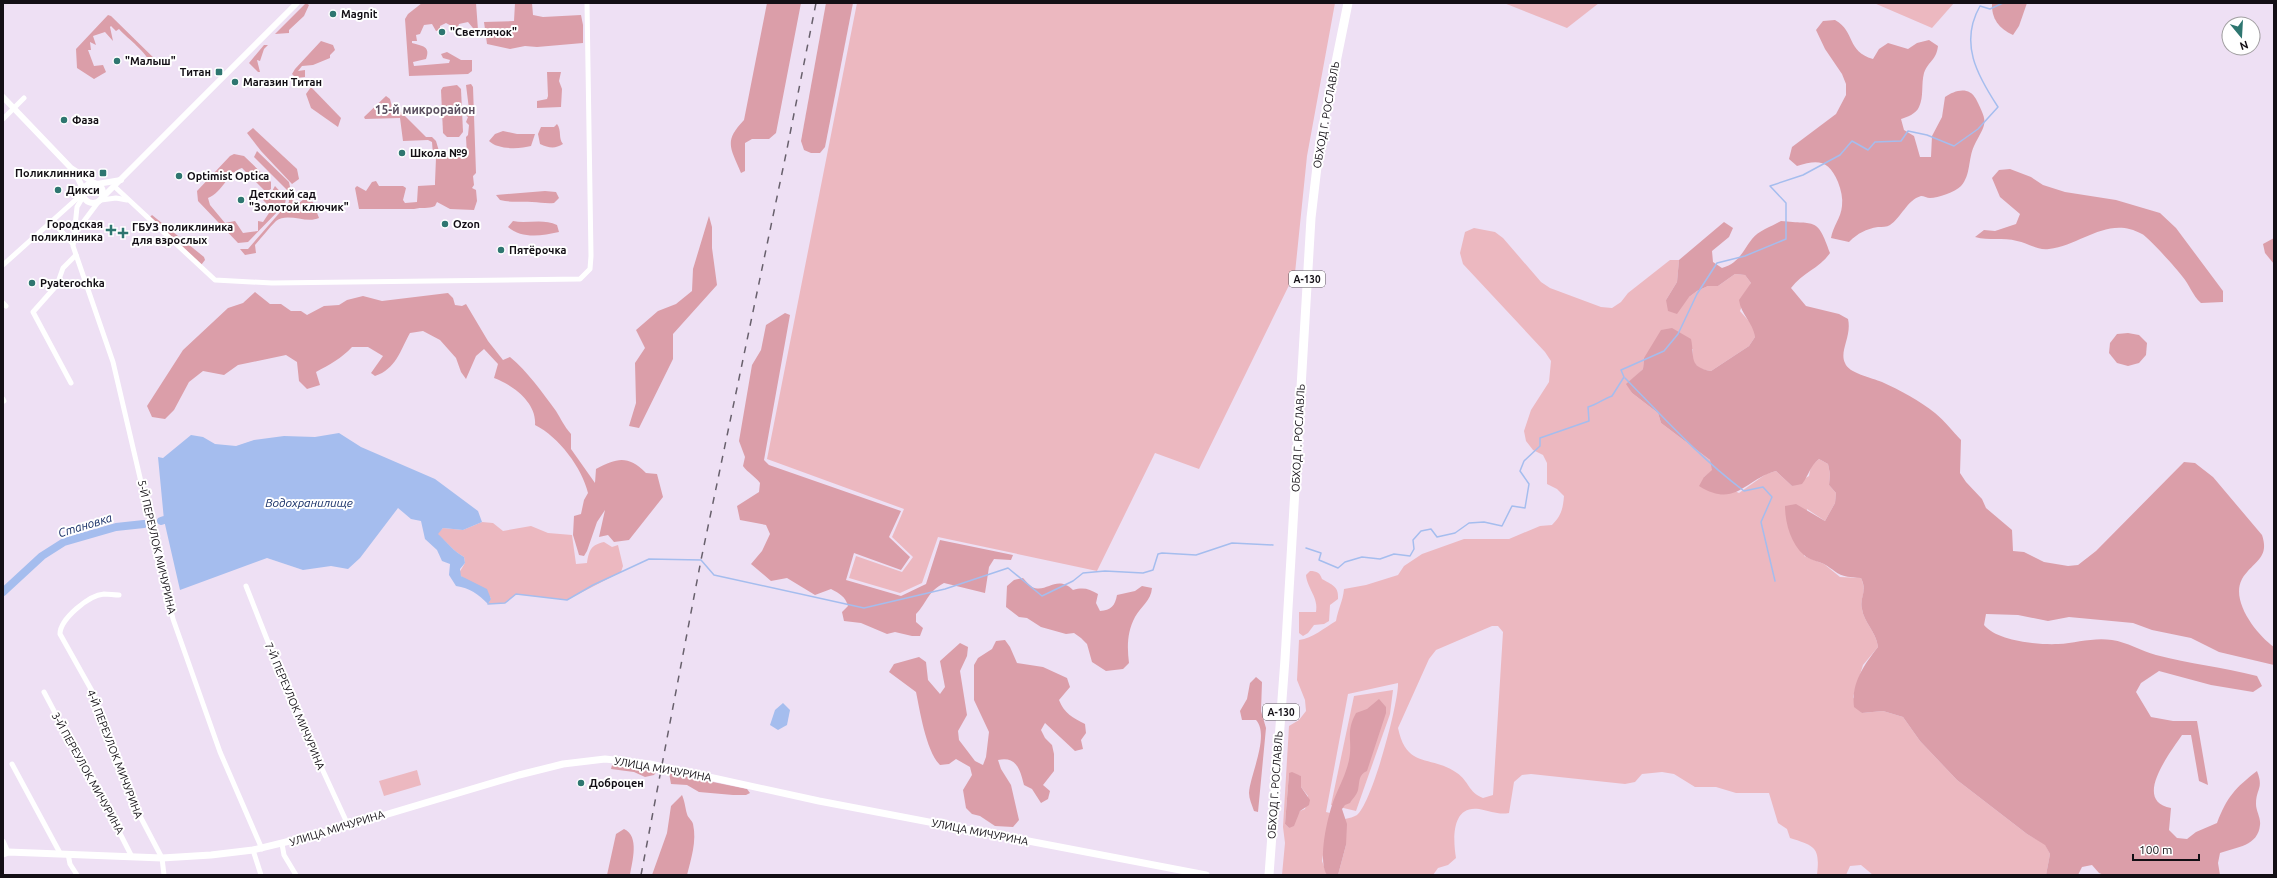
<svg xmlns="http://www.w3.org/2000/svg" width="2277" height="878" viewBox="0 0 2277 878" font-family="Ubuntu,sans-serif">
	<rect width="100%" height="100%" fill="#eee0f4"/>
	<g fill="#ecb8c0" fill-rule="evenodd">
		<path d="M857 3H1335L1307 156 1295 273 1199 469 1155 453 1097 571 938 537 922 583 900 593 849 578 856 556 902 572 913 557 892 537 904 509 767 459Z"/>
		<path d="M1504 3H1599L1567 28Z"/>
		<path d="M1874 3H1954L1932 28Z"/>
		<path d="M1474 228 1495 232 1503 238 1541 282 1550 288 1601 307 1612 308 1621 302 1628 293 1670 260H1679L1677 282 1666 300 1689 297 1697 291 1708 286H1718L1735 274 1745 275 1751 283 1740 311 1754 327 1755 337 1749 346 1711 371 1700 369 1692 361 1693 349 1644 358 1643 369 1627 384 1632 393 1658 413 1661 423 1710 460 1713 470 1704 477 1739 493 1766 474 1776 471 1792 486 1809 476 1811 466 1819 459 1828 464 1830 474 1829 485 1836 493 1835 503 1825 521 1807 509 1804 556 1824 564 1840 577 1861 578C1868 594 1859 597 1862 609 1864 623 1876 631 1878 647L1863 665 1853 697 1862 713 1883 711 1903 717 1920 741 1957 780 2027 834 2045 844 2050 854 2046 875H1873L1861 865 1850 866 1846 875H1817C1820 848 1816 846 1790 838L1787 829 1778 823 1769 793H1736L1716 787H1695L1674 774 1662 772 1642 774 1635 782 1625 784 1531 774 1522 775 1514 782 1509 813C1498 815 1491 811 1479 809 1451 805 1453 840 1456 858L1448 865 1438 868 1433 875H1338L1346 845 1345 819C1349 818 1354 817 1357 815 1372 803 1399 702 1398 683L1348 694 1326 812 1330 813 1322 861 1327 875H1282L1285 843 1283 827 1289 726 1299 720 1306 711 1305 700 1297 680 1299 640C1313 638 1324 628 1336 621 1338 609 1343 601 1344 589L1366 585 1398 575 1404 566 1422 554 1464 539H1509L1540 526 1552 525C1561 516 1563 509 1564 496L1557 489 1547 484V463L1543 455 1533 450 1526 441 1524 431 1531 410 1549 382 1551 361 1545 352 1463 264 1460 253 1465 232ZM1492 626H1498L1503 632 1493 795 1483 798C1468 792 1469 781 1457 773 1430 754 1407 770 1398 728L1429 659 1436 650ZM1289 773 1301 776V787L1308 796 1305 809 1300 811 1289 828 1285 824Z"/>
		<path d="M482 522 493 523 503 531 531 526 548 533 572 535 576 564 587 563C589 550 591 545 604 542L612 547 618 545 623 566 621 572 567 600 516 594 505 603 488 604 491 598 461 576 459 573 465 563 464 557C453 551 447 542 437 534L443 528 463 530Z"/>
		<path d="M1310 571C1317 571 1320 573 1322 579 1332 585 1339 586 1338 599L1330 605 1329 621 1324 624 1314 625 1308 633 1303 636 1299 633V612H1316C1319 598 1307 588 1306 575Z"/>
		<path d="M1393 690 1390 714 1356 811 1331 805 1354 696Z"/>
		<path d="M417 770 421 785 384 796 379 781Z"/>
	</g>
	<g fill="#db9ea9">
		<path d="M306 3 309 5 304 16 289 30V33L275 34Z"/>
		<path d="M422 3H476L478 30 477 33 468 22 459 24 457 29 446 23 440 26V30L436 31 432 24 424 25 420 34 416 35 417 41H412V43C422 46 431 46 426 59L413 62 414 66 449 63 450 60 443 58 441 54 447 52 461 60H472V71L468 74 409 76 405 19 408 14Z"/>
		<path d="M515 3H532L533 15 543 17 581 15 583 25V43L537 47 525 46 510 49 487 44 484 22 514 21Z"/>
		<path d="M767 3H801L776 133 769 139H752L745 143V171L741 173C731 148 723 142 744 120Z"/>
		<path d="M826 3H853L825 147 820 153H811L804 150 801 141Z"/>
		<path d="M1992 3H2027L2019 26 2013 35C1999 29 1991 18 1992 3Z"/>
		<path d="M108 15 111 16 162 66 158 67 150 64C148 53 128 39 119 29L116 31 111 26 110 27 113 41 105 32 93 36 96 45 90 42 91 50H88L94 66 103 65 106 72 94 79 77 68 76 49Z"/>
		<path d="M1835 20C1856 32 1846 51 1873 59L1879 49 1888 43 1908 49 1917 43 1929 40 1938 46C1936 61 1929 60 1924 73 1921 84 1924 97 1919 107 1916 114 1907 117 1901 119L1904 130 1914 136 1920 157H1931L1932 136 1942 117 1945 97C1955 90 1969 86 1976 99 1989 125 1986 122 1974 146 1968 159 1971 175 1961 186 1955 192 1938 198 1930 198 1927 198 1924 196 1921 196 1907 200 1901 218 1890 225 1887 227 1882 227 1878 227 1866 229 1858 233 1849 242L1831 238C1833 226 1841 218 1842 206 1843 198 1841 190 1838 182 1829 160 1818 159 1797 166L1789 159 1792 147 1836 114 1846 95V84L1842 74 1825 49 1816 30 1823 21Z"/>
		<path d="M321 41 333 45 335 50 330 55V58L313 65 302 66 298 71 305 70V77L296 78 292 74 295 69Z"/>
		<path d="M264 45H268L264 49 260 61 257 60 260 72H258L249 63Z"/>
		<path d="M547 72H561L559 81 562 89 561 107 537 108V101L547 99 548 96Z"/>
		<path d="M471 84 473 87 476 173 473 176 474 185 472 188 476 190 477 201 474 210 450 209 437 202 435 206C428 209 422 207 414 209H359L355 188 357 186 366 191 372 182 376 181 379 186H403L406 188 403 200 405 203 417 202 418 186 435 185V182L436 158 433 155 432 142 428 140 403 141 400 118 365 119 364 117 386 96 390 99 393 111 401 112 426 137H432L436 141 441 158 453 155 463 158 467 156 466 137 468 135 469 125 466 122 468 117 465 115 469 109 466 85Z"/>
		<path d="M457 85 461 89 463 132 459 137H447L443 133 441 90 443 87Z"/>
		<path d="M311 87 341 118 338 127 311 108 306 94Z"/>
		<path d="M557 124C562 131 558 138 563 144 555 149 549 148 540 144L538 134 541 127H554Z"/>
		<path d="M253 128 297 169 299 179 292 184 261 151 247 133Z"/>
		<path d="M503 131 517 134H535L531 146C520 149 498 150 489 141L495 134Z"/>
		<path d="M257 151 289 182 293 202 299 203 304 199 313 202 319 218C306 224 288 212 276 221 269 228 262 237 255 245L256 253 245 255 240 249H248L289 202 288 191 254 157Z"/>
		<path d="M234 154 244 156 271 182V189L266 192 242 168C227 173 223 192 208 198L210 205 225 223 235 221 243 233 258 231V221L263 222 269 213 274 212 276 208 273 205H268L263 200V195L271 193 275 186 286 198 285 204 248 242 238 243 198 201 197 191 230 156Z"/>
		<path d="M2010 169 2031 177 2043 185 2065 192 2116 200 2160 213 2176 228 2223 291V302L2201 303C2192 295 2190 285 2182 276 2177 269 2147 236 2142 234 2108 215 2082 245 2049 249 2038 251 2028 243 2017 241 2003 237 1989 241 1975 237L1984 230 1995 231 2016 224 2020 214 2000 197 1992 178 1999 170Z"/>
		<path d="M545 191 556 192 559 198 554 203C546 204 540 202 532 202 521 201 511 203 500 200L496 195Z"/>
		<path d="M152 215 204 257 205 260 201 265 150 217Z"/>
		<path d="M709 216 712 227V248L717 285 673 334V359L639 428 629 426 636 403 635 363 645 348 636 330 658 311 676 304 692 291 693 269Z"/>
		<path d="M513 221C527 224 543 218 557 225L559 232C541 236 522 239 508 227Z"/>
		<path d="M1781 221C1816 225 1817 216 1830 253 1820 268 1802 273 1791 288L1806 306 1839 314 1848 319C1852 336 1839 351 1845 363 1848 373 1872 378 1882 382 1900 390 1920 401 1935 413 1945 421 1953 432 1961 440L1960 473 1966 482 1982 499 1986 508 2012 530 2013 551 2024 552 2044 562 2068 566 2078 565 2096 551 2184 462 2195 463 2213 477 2262 535C2270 559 2253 561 2242 579 2230 601 2257 635 2274 647V665L2219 652 2191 638 2152 630 2133 623 2069 617 2048 621 2018 615 1986 614 1984 625C1997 641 2038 645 2058 644 2076 643 2094 637 2112 640 2127 642 2141 651 2156 655 2189 664 2223 667 2257 676L2262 686 2253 692 2211 685 2159 671 2141 683 2136 692 2151 717 2173 721H2197L2208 785 2199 781 2191 735H2182C2170 753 2132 801 2171 808L2169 830 2177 838 2187 839 2196 832 2217 823C2227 797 2235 788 2257 771 2264 789 2256 788 2256 804 2256 811 2261 818 2260 825 2258 846 2237 847 2220 853L2218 863 2220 875H2104L2099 873 2092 865 2082 867 2078 875H2046L2050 854 2045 845 2027 834 1957 780 1920 741 1903 717 1883 711 1862 713 1854 707C1851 683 1864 665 1878 647 1876 631 1864 623 1862 609 1859 597 1868 592 1861 578 1837 576 1843 576 1824 564 1818 561 1809 560 1804 555 1791 544 1785 523 1785 506L1796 504 1825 521 1835 503 1836 493 1829 485 1830 474 1828 464 1819 459C1810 466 1809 475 1802 484L1792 486 1776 471C1745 479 1736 509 1699 486L1704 477 1712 470 1710 460 1661 423 1658 413 1632 393 1626 384 1643 369 1644 358 1661 330 1672 328 1691 339C1695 357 1688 367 1711 371L1749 346 1755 337C1753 322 1741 315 1739 300L1751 283 1745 275 1735 274 1718 286H1708L1697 291 1689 297 1677 314 1668 311 1666 300 1677 282 1679 260 1724 222 1733 228 1729 237 1712 251 1713 262 1722 268C1739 263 1742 252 1752 239 1758 231 1773 226 1781 221Z"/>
		<path d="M2274 238V264L2265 253 2263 244Z"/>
		<path d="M255 292 270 304H281L291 311H301L307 315 324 306 339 305 347 300 363 296 382 301 448 293 453 298 455 305 462 306 466 304 488 341 503 360 510 357C528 372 542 392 556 411 561 419 564 426 571 434V449L595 483 596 469C617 458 628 455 646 473L657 474 663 497 629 540 614 542 608 535 599 537 605 510 597 522 587 551 584 556 579 555 573 535 574 516 581 514 584 500 588 493C582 468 559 437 535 425 537 403 513 385 494 378L498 364 484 349 476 356 466 379 461 372 456 358 440 340 423 331 410 333C400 351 396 369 375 376L371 373 383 356 368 347H352C342 358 329 365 316 372L320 385 307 389 299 381 297 362 286 355 238 365 224 375 203 371 189 382 174 410 165 419 152 417 147 406 183 350 228 308 243 303Z"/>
		<path d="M785 313 790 315 764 460 769 465 901 511 889 537 910 557 901 570 854 553 846 580 901 596 926 584 940 540 1013 555 1011 560 994 559 989 567 985 593 944 583C927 592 927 603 916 614V622L923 628 920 636H912L895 632 887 634 861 623 844 621 842 612 848 606C845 596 840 594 831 589L815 595 787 578 771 581 751 564 762 551 770 534 766 525 740 520 737 506 759 492 760 483C755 476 748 473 743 466L745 457 739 441 752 365 761 350 766 325Z"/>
		<path d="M2128 333 2139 335 2147 343 2146 355 2139 363 2128 366 2117 363 2109 353 2110 343 2117 334Z"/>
		<path d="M1023 578C1026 581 1029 585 1032 587 1047 594 1056 574 1073 590 1084 587 1089 589 1098 594L1096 603 1100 611C1111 610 1115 606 1117 595L1135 591 1142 586 1152 588C1151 601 1141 606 1135 617 1127 632 1127 647 1129 663L1123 669 1106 671 1092 662 1087 644 1081 638 1074 633 1066 634 1041 627 1027 618 1019 617 1006 607 1007 586 1014 580Z"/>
		<path d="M1005 640 1010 647 1017 663 1043 667 1067 678 1070 687 1059 700C1064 713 1073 718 1085 724L1086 733 1081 740 1083 749 1075 751 1045 723 1041 730 1045 738 1052 745 1054 754V771L1043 785 1050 791 1048 799 1041 803 1032 789 1024 785C1020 770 1017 756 998 760L1001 769 1011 785 1019 820 1013 827 995 826 980 816 972 814 966 808 963 790 972 775 970 767 956 759 949 764 940 765C926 751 920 711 916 692L889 672 894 664 919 657 926 662 928 680 940 694 945 687 940 661 960 643 968 647 967 656 960 671 967 715 958 731 959 740 975 761 983 765 986 757 989 732 974 700V665L978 658 992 649 996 641Z"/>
		<path d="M1256 677 1262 682 1261 711 1266 728 1258 812 1254 811C1252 805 1249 799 1249 793 1250 775 1270 735 1256 720H1242L1240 711 1247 699 1250 683Z"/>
		<path d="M1379 699 1386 707V713L1367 771C1358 775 1360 781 1358 790 1357 795 1352 799 1350 803L1345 805 1342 809 1347 824 1346 845 1338 875H1327C1317 861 1328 813 1335 797 1340 785 1346 774 1349 760 1353 740 1345 733 1356 713L1367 709Z"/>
		<path d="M612 765 657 771 654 775 645 777 634 772 611 769Z"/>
		<path d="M1292 772 1301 776V787L1310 800 1309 805 1300 811 1294 826 1289 828 1285 824 1289 773Z"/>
		<path d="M669 773 747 789 750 793 746 795H733L699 792 687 785 671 784Z"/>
		<path d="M682 795C685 802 685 807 687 814 688 818 692 820 693 824 697 841 691 859 687 875H652L667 833 671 806Z"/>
		<path d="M624 829C640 836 632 862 630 875H607L616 834Z"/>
	</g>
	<g fill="#a5bdee">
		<path d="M339 433 361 447 435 479 478 511 482 522 463 530 443 528 438 534C447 542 453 551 464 557L465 563 460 569 461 576 487 589 491 599 488 604C478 594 470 588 456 586L449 575 450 564 442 561 437 550 425 539 421 521 411 519 398 508 360 558 348 569 331 566 303 570 267 558 180 590 164 520 158 457 163 458 191 435 203 437 215 444 236 446 254 440 284 436 315 437Z"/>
		<path d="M783 703 790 710 787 725 778 730 770 725 775 710Z"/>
	</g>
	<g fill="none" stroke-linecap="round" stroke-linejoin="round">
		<g stroke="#a5bdee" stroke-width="1.5">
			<path d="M1625 378C1664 418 1699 457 1744 491L1763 487 1772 497 1761 522 1775 581"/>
			<path d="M1306 548 1321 553 1319 560 1338 568 1345 562 1362 557 1380 559 1394 554 1410 556 1414 549 1413 540 1421 531 1431 529 1437 537 1455 533 1469 523 1484 522 1502 526 1512 506 1525 508 1529 484 1520 471 1524 461 1540 446V438L1589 421 1588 407C1598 404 1603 399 1612 396L1624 377 1621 370 1664 351 1678 334 1697 294 1717 263 1745 256 1786 239V203L1770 186 1803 175 1840 155 1852 141 1868 150 1875 142 1901 141 1908 131 1927 135 1954 146 1978 129 1998 107C1977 75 1959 43 1980 6L1990 9 2003 3"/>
			<path d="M488 604 505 603 516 594 567 600 593 585 649 559 701 560 714 575 864 608 945 589 1008 568 1042 596 1073 581 1083 573 1105 571 1143 573 1153 570 1158 554 1162 553 1196 555 1232 543 1273 545"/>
		</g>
		<g stroke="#a5bdee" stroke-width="8">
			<path d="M161 521 164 520"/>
			<path d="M3 592 42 556 64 542 116 527 144 524"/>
		</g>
		<g stroke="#fff" stroke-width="5">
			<path d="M3 119 24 98"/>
			<path d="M115 187 215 280 272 283 580 279 590 269 591 256 587 3"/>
			<path d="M84 195 77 207 73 246 113 362 173 619 220 752 262 849"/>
			<path d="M101 200 116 198 127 200"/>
			<path d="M52 221 73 244"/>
			<path d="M75 233 99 201"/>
			<path d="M3 265 81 195"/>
			<path d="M3 303 6 306"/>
			<path d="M71 383 33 312 57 285 63 268 76 255"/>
			<path d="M3 399 4 401"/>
			<path d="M246 586 294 708 348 825"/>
			<path d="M119 595C114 595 109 594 104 594 89 595 60 619 60 634L92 691 130 797 162 858 164 875"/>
			<path d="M44 692 62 726 80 755 131 855"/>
			<path d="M12 764 60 853"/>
			<path d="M3 841 8 852"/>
			<path d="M282 844 284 855 296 875"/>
			<path d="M253 850 261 875"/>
			<path d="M68 854 70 864 77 875"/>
		</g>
		<g stroke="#fff" stroke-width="6">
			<path d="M3 97 71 168 94 183"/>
			<path d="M75 172 84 191"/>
			<circle cx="93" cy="193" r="10"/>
			<path d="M97 184 121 180"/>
			<path d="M102 198 297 3"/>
		</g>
		<path stroke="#fff" stroke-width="7" d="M3 854 8 852 162 858 211 855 253 850 331 831 519 775 563 764 605 759 650 764 819 801 1206 875"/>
		<path stroke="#fff" stroke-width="9" d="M1269 875 1285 659 1311 218 1320 141 1348 3"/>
		<path stroke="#68606c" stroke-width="1.5" stroke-dasharray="7 7" stroke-linecap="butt" d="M641 875 701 560 786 154 816 3"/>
	</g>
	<g fill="#2e7670" stroke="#fff" stroke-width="1.5">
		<circle cx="333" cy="14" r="4"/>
		<circle cx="442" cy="32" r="4"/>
		<circle cx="117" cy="61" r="4"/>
		<rect x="215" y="68" width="8" height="8" rx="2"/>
		<circle cx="235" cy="82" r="4"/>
		<circle cx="64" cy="120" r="4"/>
		<circle cx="402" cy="153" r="4"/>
		<rect x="99" y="169" width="8" height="8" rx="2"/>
		<circle cx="179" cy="176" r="4"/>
		<circle cx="58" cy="190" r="4"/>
		<circle cx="241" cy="200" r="4"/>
		<circle cx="445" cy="224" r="4"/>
		<path d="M109 224h4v4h4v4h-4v4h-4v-4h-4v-4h4z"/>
		<path d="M121 227h4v4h4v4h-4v4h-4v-4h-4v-4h4z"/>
		<circle cx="501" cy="250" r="4"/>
		<circle cx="32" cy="283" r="4"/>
		<circle cx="581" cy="783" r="4"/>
	</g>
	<g text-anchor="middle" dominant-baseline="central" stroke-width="4" stroke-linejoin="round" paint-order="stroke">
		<g fill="#fff" stroke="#5a575b" stroke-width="1">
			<rect x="1289" y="271" width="36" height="16" rx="3"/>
			<rect x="1263" y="704" width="36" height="16" rx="3"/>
		</g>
		<g font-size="10" font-weight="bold" fill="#130f15">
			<text x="1307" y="279">А-130</text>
			<text x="1281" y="712">А-130</text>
		</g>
		<g font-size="11" font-weight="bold" fill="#130f15" stroke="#fff" text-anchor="start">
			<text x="341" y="14">Magnit</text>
			<text x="450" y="32">"Светлячок"</text>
			<text x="125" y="61">"Малыш"</text>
			<text x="211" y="72" text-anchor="end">Титан</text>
			<text x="243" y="82">Магазин Титан</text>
			<text x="72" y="120">Фаза</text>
			<text x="410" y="153">Школа №9</text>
			<text x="95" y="173" text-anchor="end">Поликлинника</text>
			<text x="187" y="176">Optimist Optica</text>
			<text x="66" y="190">Дикси</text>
			<text x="249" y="194">Детский сад<tspan x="249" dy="13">"Золотой ключик"</tspan></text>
			<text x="103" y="224" text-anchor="end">Городская<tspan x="103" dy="13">поликлиника</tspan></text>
			<text x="453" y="224">Ozon</text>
			<text x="132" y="227">ГБУЗ поликлиника<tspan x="132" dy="13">для взрослых</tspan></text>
			<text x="509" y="250">Пятёрочка</text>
			<text x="40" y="283">Pyaterochka</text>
			<text x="589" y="783">Доброцен</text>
		</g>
		<g font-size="11" fill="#130f15" stroke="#fff">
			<text transform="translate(1326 115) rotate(-80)">ОБХОД Г. РОСЛАВЛЬ</text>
			<text transform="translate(1298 438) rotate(-87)">ОБХОД Г. РОСЛАВЛЬ</text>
			<text transform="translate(157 547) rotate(77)">5-Й ПЕРЕУЛОК МИЧУРИНА</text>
			<text transform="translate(295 706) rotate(67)">7-Й ПЕРЕУЛОК МИЧУРИНА</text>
			<text transform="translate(115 754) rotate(69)">4-Й ПЕРЕУЛОК МИЧУРИНА</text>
			<text transform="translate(663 769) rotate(10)">УЛИЦА МИЧУРИНА</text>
			<text transform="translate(88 773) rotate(61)">3-Й ПЕРЕУЛОК МИЧУРИНА</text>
			<text transform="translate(1275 785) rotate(-86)">ОБХОД Г. РОСЛАВЛЬ</text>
			<text transform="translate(337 828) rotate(-17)">УЛИЦА МИЧУРИНА</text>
			<text transform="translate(980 832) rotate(11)">УЛИЦА МИЧУРИНА</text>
		</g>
		<g font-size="12" font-weight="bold" fill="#5a4f5f" stroke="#fff">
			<text x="425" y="109">15-й микрорайон</text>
		</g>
		<g font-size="12" font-style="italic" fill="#162e66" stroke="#fff">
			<text x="309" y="502">Водохранилище</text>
			<text transform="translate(85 525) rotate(-17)">Становка</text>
		</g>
	</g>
	<rect width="2277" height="878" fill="none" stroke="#130f15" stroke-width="8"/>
	<g transform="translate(2241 36) rotate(162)"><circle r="19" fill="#ffffff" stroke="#a19fa1"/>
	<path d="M0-3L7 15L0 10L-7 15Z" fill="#2e7670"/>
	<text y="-6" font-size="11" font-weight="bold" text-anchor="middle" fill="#130f15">N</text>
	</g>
	<path d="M2133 854v6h66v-6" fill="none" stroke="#130f15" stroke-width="2"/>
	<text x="2139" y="854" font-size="12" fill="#130f15" stroke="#ffffff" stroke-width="3" paint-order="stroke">100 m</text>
</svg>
